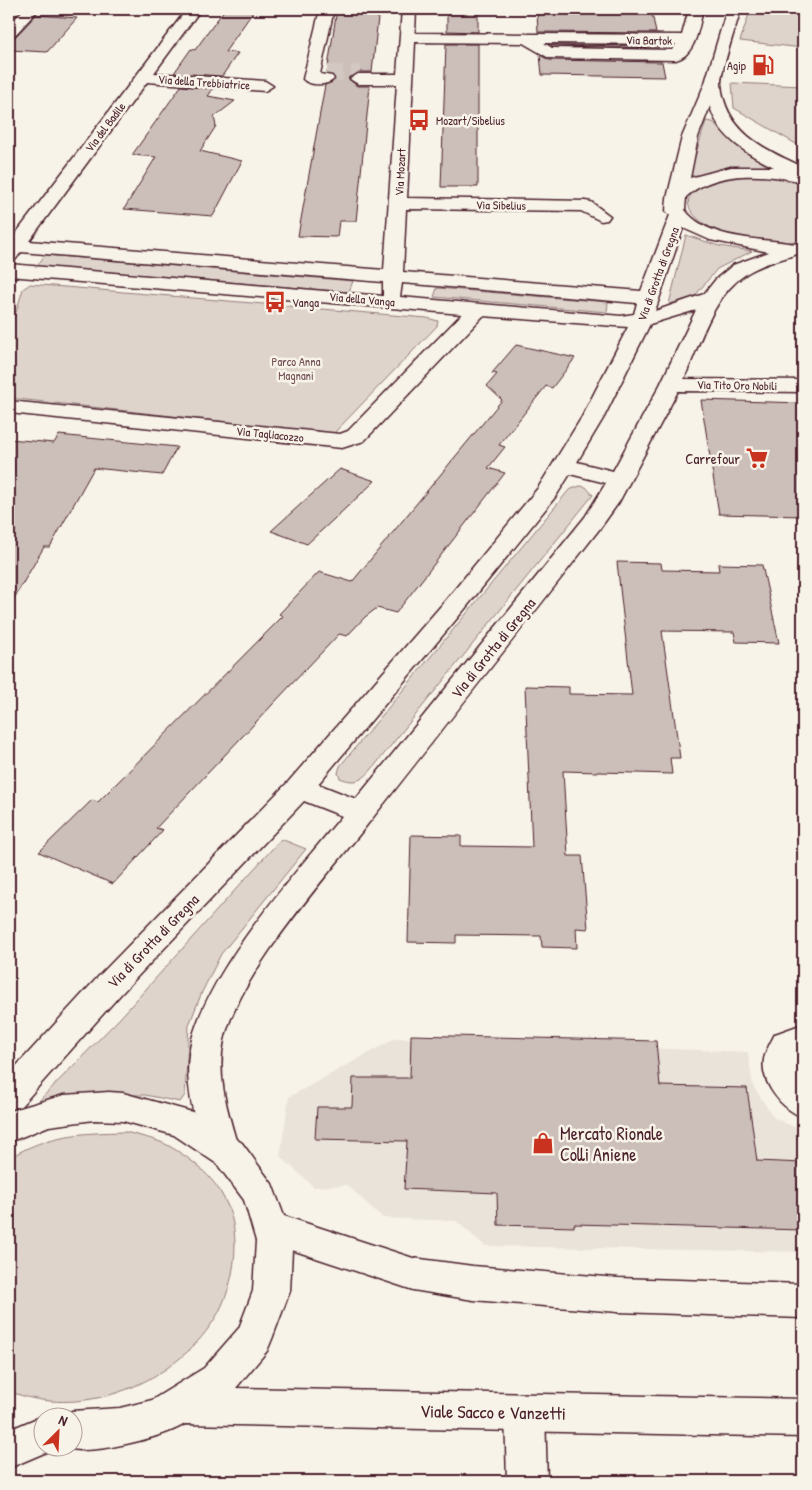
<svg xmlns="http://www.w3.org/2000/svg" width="812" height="1490" viewBox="0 0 812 1490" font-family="'Patrick Hand',sans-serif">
	<rect width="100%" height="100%" fill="#f7f3e8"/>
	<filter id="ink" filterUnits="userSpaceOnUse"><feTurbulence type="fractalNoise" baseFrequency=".02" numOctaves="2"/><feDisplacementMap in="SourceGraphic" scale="10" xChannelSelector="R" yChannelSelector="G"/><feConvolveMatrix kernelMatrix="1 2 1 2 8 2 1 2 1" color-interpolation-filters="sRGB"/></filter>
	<g filter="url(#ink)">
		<path fill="#eae3da" d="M396 1038 748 1052 753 1086 774 1118 803 1131V1252L485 1246 456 1221 383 1218 347 1185 314 1187 280 1156 289 1097Z"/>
		<g fill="#ded4cc" stroke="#947a7c">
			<path d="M784 9H803V48L740 41 749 14 770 15Z"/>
			<path d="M732 83 803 86V148L734 108Z"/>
			<path d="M706 121 713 122 733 143 770 168 720 169 688 179Z"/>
			<path d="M759 175 803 182V240C775 247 717 239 696 217 664 184 741 176 759 175Z"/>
			<path d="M686 235 719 246 752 251 717 269 694 297 669 304Z"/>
			<path d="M45 255 353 281 349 292 37 266Z"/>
			<path d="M30 284 427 318 438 321 437 326 334 433H327L9 398V335L23 289Z"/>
			<path d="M437 288 608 302 607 312 434 297Z"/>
			<path d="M580 486 586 487 593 495 589 500 372 769C362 781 355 784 340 778L338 773 340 766 569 490Z"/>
			<path d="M281 839 306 849 221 954 202 992 189 1025 185 1095 180 1102 145 1095H113L32 1108 120 1018Z"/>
			<path d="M126 1132C139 1136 157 1139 169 1146 192 1159 213 1176 225 1200 244 1236 234 1294 210 1326 168 1386 78 1420 9 1391V1158C49 1134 80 1133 126 1132Z"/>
		</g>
		<g fill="#ccbfb9" stroke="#4a1f2b">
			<path d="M225 9H255L225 52 238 53 222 76 174 73 191 49 195 50Z"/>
			<path d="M337 9H379L372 72H358L348 78 357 86H370L356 221H339L337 237 298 236 325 85 336 79 334 75 327 73Z"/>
			<path d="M447 11H478V32L447 31Z"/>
			<path d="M537 12 652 13 656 33 538 32Z"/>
			<path d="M36 15 77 18 47 52 9 50V39L15 37Z"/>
			<path d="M446 44H478V187H441Z"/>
			<path d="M551 45 659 46V48L553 46Z"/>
			<path d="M540 55 549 60 662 62 665 77 542 75Z"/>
			<path d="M181 86 213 89 208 96 235 101 214 117 216 126 200 151 242 161 213 216 124 209 156 157 132 155Z"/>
			<path d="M516 345 575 358 552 388 546 386 499 445 505 447 488 468 505 473 396 613 377 608 365 617 347 636 339 634 156 828 163 830 113 884 39 852 92 800 98 802 283 616 279 614 319 572 352 582 502 400 487 386 497 374 492 373Z"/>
			<path d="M701 400 803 403V516L719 514Z"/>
			<path d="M59 435 177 447 162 475 94 468 50 547H44L9 607V439L54 443Z"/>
			<path d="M340 469 375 481 307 544 271 531Z"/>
			<path d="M617 562 661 563 662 570 719 571 718 564 762 565 779 643 736 642 734 632 662 631 680 758H670L672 774 563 771 568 856H582L588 929 576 928 577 948 542 947 541 936 456 935V943L408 942 411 835 461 836V846L532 847 525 686 569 687V694L632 695Z"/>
			<path d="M411 1035 656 1041 660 1086 747 1088 757 1161 803 1163V1230L574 1224V1227L498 1225 497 1193 404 1189 407 1141 315 1139 317 1107H352L353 1078H410Z"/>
		</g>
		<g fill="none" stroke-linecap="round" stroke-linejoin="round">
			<path stroke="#d4c9c2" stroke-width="16" stroke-dasharray="16 8" stroke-linecap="butt" d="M327 73H360"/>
			<g stroke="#4a1f2b" stroke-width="3">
				<g id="street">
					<path d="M24 9H39L14 36 9 37V25Z"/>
					<path d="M187 9H201L154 73 265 81 273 86 265 91 147 82 29 241 384 270 397 84H358L350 79 358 74H397L402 9H416L415 33 682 35 689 9H703C699 26 696 55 676 60L549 58 523 43 415 42 407 198 585 201 591 202 610 216 607 220 601 221 581 211 406 209 403 272 641 291 670 215 666 211 667 198 682 137 705 83 727 9H741C737 23 720 73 721 84 725 130 761 148 799 165L802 169 800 171 803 172V182C766 174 716 169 686 197L685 210C707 239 755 238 788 243 793 244 798 243 803 244V252C785 259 762 263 746 274 712 296 700 344 684 379L803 380V392L678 391 619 502 601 527C522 628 443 729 363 830 321 883 239 975 224 1040 216 1076 228 1113 238 1147L233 1157 221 1162 209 1157C193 1124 182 1075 192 1039 212 965 294 875 342 816L304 801 120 995 21 1106 9 1110V1074L98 977 289 781 446 600 538 488 582 417 628 327 483 316 364 441 342 448 9 413V401L340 434 348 431 462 314 9 276V264L383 296V282L21 252 16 259 9 261V239L11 240ZM544 43 676 44 672 50 552 48ZM710 106C718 137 747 154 774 167H731L690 178 698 137ZM683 228 710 240 769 252 733 265 716 279 704 294 655 311ZM402 283 637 303 634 314 621 316 400 297ZM696 310 660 385 613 471 577 462 604 417 650 324ZM570 474 606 483 585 517 356 799 318 784 464 610 556 496Z"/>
					<path d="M320 9H334L320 74 332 76 334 79C328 86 309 86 303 79Z"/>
					<path d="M803 1024V1050L799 1052C794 1070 802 1070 803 1084 805 1094 804 1107 803 1117 782 1110 760 1082 764 1059 766 1050 771 1042 775 1034Z"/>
					<path d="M525 1394 539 1400 545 1413 547 1481H507L505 1413 511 1400Z"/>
				</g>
			</g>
			<g stroke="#4a1f2b" stroke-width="3">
				<g id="secondary">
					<path d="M109 1092 123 1093 196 1113 242 1143 272 1184 284 1216 413 1258 473 1266 618 1278 803 1284V1318L618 1312 473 1300 413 1290 292 1250 290 1291 272 1339 267 1351 236 1388 803 1399V1437L185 1424C164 1437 91 1456 68 1448H72V1418L58 1417 72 1411 120 1408 152 1400 204 1368 239 1328 253 1291 256 1241 244 1200 217 1164 174 1135 123 1121 94 1120 49 1126 9 1142 10 1111 64 1095Z"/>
					<path d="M42 1416 46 1418H42V1448H56L9 1468V1430Z"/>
				</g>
			</g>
			<use href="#street" fill="#f7f3e8" fill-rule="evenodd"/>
			<use href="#secondary" fill="#f7f3e8" fill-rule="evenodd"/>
		</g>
	</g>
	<defs>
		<g id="fuel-bare" transform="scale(1.725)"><path d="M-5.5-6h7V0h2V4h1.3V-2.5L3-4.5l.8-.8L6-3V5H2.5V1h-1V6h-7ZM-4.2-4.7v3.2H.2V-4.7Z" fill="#c8321e" stroke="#f7f3e8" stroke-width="2.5" paint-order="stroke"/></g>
		<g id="bus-bare" transform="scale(1.725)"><path d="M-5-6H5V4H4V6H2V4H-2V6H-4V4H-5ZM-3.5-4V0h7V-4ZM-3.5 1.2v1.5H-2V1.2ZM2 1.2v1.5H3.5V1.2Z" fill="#c8321e" stroke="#f7f3e8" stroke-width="2.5" paint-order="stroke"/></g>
		<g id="supermarket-bare" transform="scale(1.725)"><path d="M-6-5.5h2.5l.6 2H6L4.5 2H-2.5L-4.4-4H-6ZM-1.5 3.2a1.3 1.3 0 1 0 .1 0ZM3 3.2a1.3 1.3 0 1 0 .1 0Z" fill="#c8321e" stroke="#f7f3e8" stroke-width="2.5" paint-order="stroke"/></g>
		<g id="shop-bare" transform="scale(1.725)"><path d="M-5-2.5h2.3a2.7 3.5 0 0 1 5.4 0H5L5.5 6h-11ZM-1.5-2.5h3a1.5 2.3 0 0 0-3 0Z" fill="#c8321e" stroke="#f7f3e8" stroke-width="2.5" paint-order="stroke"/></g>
	</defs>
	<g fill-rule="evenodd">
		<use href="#fuel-bare" x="763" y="65"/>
		<use href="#bus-bare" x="419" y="120"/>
		<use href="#bus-bare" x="275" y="302"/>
		<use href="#supermarket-bare" x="757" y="458"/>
		<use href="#shop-bare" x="543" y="1143"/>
	</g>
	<g text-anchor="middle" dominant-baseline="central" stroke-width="5" stroke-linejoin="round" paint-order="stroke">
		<g font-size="12" fill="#4a1f2b" stroke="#f7f3e8">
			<text transform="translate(649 40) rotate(1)">Via Bartok</text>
			<text transform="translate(204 82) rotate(4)">Via della Trebbiatrice</text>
			<text transform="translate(105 127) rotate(-53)">Via del Badile</text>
			<text transform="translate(400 172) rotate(-87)">Via Mozart</text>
			<text transform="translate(501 205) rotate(1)">Via Sibelius</text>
			<text transform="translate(658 274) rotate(-70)">Via di Grotta di Gregna</text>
			<text transform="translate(362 299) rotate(5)">Via della Vanga</text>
			<text transform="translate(737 385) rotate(1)">Via Tito Oro Nobili</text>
			<text transform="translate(270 434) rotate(6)">Via Tagliacozzo</text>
		</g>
		<g font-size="12" fill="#4a1f2b" stroke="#f7f3e8" text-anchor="start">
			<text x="746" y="65" text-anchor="end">Agip</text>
			<text x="436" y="120">Mozart/Sibelius</text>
			<text x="292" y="302">Vanga</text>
		</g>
		<g font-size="12" fill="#6f4c53" stroke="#f7f3e8">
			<text x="296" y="361">Parco Anna<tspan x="296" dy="14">Magnani</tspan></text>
		</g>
		<g font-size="15" fill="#4a1f2b" stroke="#f7f3e8" text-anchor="end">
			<text x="740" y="458">Carrefour</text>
		</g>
		<g font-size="15" fill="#4a1f2b" stroke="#f7f3e8">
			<text transform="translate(493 648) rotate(-51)">Via di Grotta di Gregna</text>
			<text transform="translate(153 941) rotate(-46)">Via di Grotta di Gregna</text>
		</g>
		<g font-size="18" fill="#4a1f2b" stroke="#f7f3e8" text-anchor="start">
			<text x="560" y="1133">Mercato Rionale<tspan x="560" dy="21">Colli Aniene</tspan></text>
		</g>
		<g font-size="18" fill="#4a1f2b" stroke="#f7f3e8">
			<text transform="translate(493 1412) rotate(1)">Viale Sacco e Vanzetti</text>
		</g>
	</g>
	<rect width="812" height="1490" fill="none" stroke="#f7f3e8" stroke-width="30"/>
	<rect x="15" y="15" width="782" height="1460" fill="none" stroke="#4a1f2b" stroke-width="2" filter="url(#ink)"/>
	<g transform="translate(58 1432) rotate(24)"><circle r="24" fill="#f7f3e8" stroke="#b29e9c"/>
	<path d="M0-4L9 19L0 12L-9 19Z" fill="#c8321e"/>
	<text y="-8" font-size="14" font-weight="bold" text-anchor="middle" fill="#4a1f2b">N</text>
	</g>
</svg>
